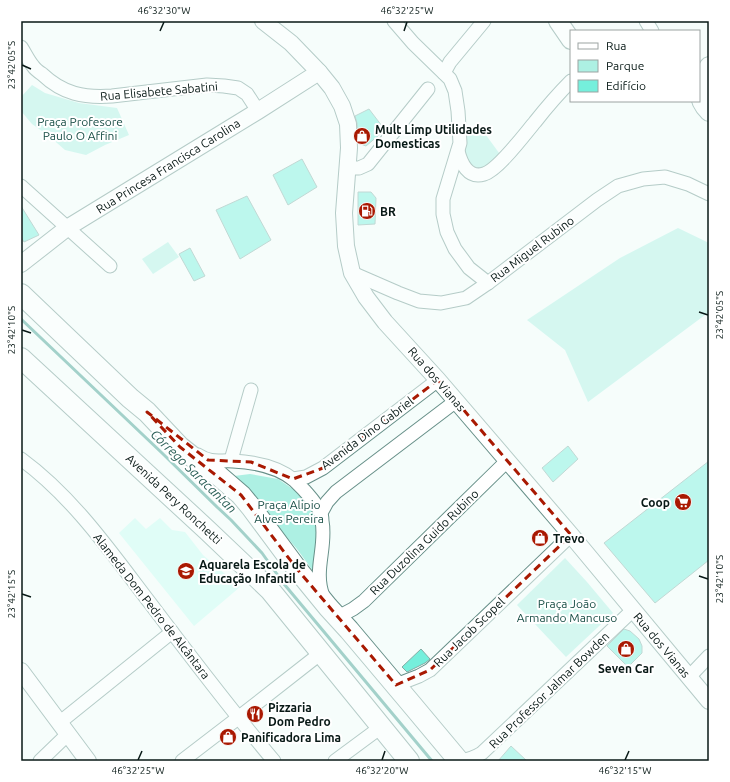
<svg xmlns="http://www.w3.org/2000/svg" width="730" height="782" viewBox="0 0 730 782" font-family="Ubuntu,sans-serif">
	<rect width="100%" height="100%" fill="#f5fdfb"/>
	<path fill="#c6fcf1" d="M135 518 146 529 160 518 172 530 185 532 203 555 240 587 194 626 119 533Z"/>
	<g fill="#adf0e3">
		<path d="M32 85 45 93 79 103 117 108 129 135 105 145 86 155 65 150 49 136 32 124 21 111V97Z"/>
		<path d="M483 131 502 157 484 171 466 162 461 132Z"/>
		<path d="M678 228 709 243V312L588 402 565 350 527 320 620 258Z"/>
		<path d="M168 242 179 257 153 274 142 259Z"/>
		<path d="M250 474 278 479 296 491 313 512 321 543 313 571 297 549 234 476Z"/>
		<path d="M565 558 587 582 613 613 566 657 517 605Z"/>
	</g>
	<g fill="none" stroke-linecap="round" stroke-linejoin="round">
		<path stroke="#3f9c8e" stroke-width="3" d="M21 319 162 453 217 507 231 520 262 553 284 584 432 761"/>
	</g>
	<g fill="#75efdc" stroke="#82aca4">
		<path d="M369 109 385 130 366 146 358 143 357 123 355 116Z"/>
		<path d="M302 159 317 187 288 205 273 175Z"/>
		<path d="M358 192H371L376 198 375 224 358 225Z"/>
		<path d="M247 196 271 240 240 259 216 210Z"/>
		<path d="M21 206 39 235 24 242 21 237Z"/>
		<path d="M190 248 205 276 194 281 179 254Z"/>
		<path d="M568 446 578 459 553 482 542 468Z"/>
		<path d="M709 461V560L655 603 604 543Z"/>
		<path d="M624 629 630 631 639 639 642 646V653L628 667 607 646Z"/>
		<path d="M421 649 430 659 425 663 407 672 402 667Z"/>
		<path d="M511 746 527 761H498Z"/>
	</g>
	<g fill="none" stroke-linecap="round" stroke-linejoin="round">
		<g stroke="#679089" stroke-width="15">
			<g id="minor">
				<path d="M394 21 413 43 450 79 455 91 458 111 460 143 443 199V214L447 232 455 249 469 268 488 283"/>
				<path d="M646 21 652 31"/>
				<path d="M21 47C25 53 28 60 33 66 35 69 39 72 42 74 63 94 84 98 112 96L207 85 224 86 238 88 247 94 258 111"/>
				<path d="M444 73 450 62 484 21"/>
				<path d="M458 151C461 163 468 179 484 174 498 170 524 135 535 122 546 108 558 94 571 81"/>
				<path d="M348 168H359L368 164 428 89"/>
				<path d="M21 186 110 266"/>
				<path d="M352 273 398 293 419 301 441 303 466 298 488 283 597 200 618 186 643 179 665 177 688 184 709 194"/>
				<path d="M198 455C212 464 219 460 233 461 254 462 277 466 294 480 297 483 301 487 304 490 310 497 317 504 320 512 322 515 322 518 322 521 327 547 313 570 323 596"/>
				<path d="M21 459C73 497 111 552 150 603 190 656 231 710 274 761"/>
				<path d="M231 460 251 390"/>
				<path d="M293 479 306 477 323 468 438 380"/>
				<path d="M321 513 327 502 336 492 456 401"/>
				<path d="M338 617 353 609 364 601 507 461"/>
				<path d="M689 677 709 656"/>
				<path d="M396 685 419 676 430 670 571 535"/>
				<path d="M59 723 172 632"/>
				<path d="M40 761 68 734"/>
				<path d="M182 761 238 718 321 653"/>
				<path d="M335 761 381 727"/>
				<path d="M459 761C468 760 474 758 482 753L633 610"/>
			</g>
		</g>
		<g stroke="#679089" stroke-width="18">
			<g id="tertiary">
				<path d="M263 21 291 43 319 72 332 88 342 106 348 124 349 148 344 213 346 246 352 273 366 297 385 322 438 380 571 535 709 701"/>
				<path d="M21 264 67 228 258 111 319 72"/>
				<path d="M21 671 88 761"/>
			</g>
		</g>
		<g stroke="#679089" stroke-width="20">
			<g id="secondary">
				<path d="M558 21 571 40"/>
				<path d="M709 66C698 82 694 97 709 112"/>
			</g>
		</g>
		<g stroke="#679089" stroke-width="22">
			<g id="primary">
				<path d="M21 294 130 398 147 412 180 447 199 462 219 476 241 495 251 507 297 569 328 607 349 630 413 706 459 761"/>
				<path d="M21 358 207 530 270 590 409 761"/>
			</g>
		</g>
		<use href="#minor" stroke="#fff" stroke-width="13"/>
		<use href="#tertiary" stroke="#fff" stroke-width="16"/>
		<use href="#secondary" stroke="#fff" stroke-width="18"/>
		<use href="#primary" stroke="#fff" stroke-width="20"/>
	</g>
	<path d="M0 0H730V782H0ZM438 380 571 535 430 670 396 685 297 569 241 495 180 447 147 412 208 460 251 462 293 479 323 468Z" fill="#f5fdfb" fill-opacity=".55" fill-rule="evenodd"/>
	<path fill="none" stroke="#a91902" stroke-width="3" stroke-dasharray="8 5" stroke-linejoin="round" d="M438 380 571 535 430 670 396 685 297 569 241 495 180 447 147 412 208 460 251 462 293 479 323 468Z"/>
	<path fill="none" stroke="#081916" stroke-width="1.5" d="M160 31 164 22M404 31 407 22M22 65 31 69M699 312 708 315M22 330 31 333M699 576 708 579M22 594 31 597M138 760 142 751M382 760 385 751M625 760 629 751"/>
	<defs>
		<g id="shop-disc" transform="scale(0.9)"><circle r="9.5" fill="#a91902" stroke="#fff"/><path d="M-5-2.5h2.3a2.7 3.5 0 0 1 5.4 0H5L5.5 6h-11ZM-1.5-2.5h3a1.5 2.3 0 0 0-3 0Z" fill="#fff"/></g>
		<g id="fuel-disc" transform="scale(0.9)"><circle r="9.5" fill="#a91902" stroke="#fff"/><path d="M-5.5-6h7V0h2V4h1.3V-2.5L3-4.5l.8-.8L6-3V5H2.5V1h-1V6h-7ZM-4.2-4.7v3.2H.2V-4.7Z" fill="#fff"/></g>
		<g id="supermarket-disc" transform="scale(0.9)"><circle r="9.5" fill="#a91902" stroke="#fff"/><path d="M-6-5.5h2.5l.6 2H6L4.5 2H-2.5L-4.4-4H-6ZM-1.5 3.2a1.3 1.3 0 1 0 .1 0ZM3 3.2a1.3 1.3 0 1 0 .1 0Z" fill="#fff"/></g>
		<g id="school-disc" transform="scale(0.9)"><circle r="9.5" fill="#a91902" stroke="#fff"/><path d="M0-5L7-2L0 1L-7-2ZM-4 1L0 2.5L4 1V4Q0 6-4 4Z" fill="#fff"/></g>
		<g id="restaurant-disc" transform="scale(0.9)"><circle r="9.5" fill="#a91902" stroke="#fff"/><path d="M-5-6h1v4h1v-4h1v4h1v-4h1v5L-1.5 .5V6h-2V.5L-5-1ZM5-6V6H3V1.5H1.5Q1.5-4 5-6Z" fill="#fff"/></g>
	</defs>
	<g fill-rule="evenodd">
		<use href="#shop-disc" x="362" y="136"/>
		<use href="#fuel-disc" x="367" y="211"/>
		<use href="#supermarket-disc" x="683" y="502"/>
		<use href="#shop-disc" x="540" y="538"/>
		<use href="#school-disc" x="186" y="571"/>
		<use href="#shop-disc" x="626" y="649"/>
		<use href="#restaurant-disc" x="255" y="714"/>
		<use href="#shop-disc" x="228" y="737"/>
	</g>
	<g text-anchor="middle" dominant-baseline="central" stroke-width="4" stroke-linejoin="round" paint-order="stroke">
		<g font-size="12" fill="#081916" stroke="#fff">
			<text transform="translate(159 91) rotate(-5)">Rua Elisabete Sabatini</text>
			<text transform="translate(168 166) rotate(-32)">Rua Princesa Francisca Carolina</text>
			<text transform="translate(532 249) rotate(-37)">Rua Miguel Rubino</text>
			<text transform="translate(437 379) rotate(49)">Rua dos Vianas</text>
			<text transform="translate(367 433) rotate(-37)">Avenida Dino Gabriel</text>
			<text transform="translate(174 499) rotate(43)">Avenida Pery Ronchetti</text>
			<text transform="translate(424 542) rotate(-44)">Rua Duzolina Guido Rubino</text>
			<text transform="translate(152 606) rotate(52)">Alameda Dom Pedro de Alcântara</text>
			<text transform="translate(469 632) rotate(-44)">Rua Jacob Scopel</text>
			<text transform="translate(662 645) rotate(50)">Rua dos Vianas</text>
			<text transform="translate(549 690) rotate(-44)">Rua Professor Jalmar Bowden</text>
		</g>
		<g font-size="12" fill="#194e46" stroke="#fff">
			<text x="80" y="121">Praça Profesore<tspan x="80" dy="14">Paulo O Affini</tspan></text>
			<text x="289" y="504">Praça Alipio<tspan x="289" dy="14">Alves Pereira</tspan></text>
			<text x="567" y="603">Praça João<tspan x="567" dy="14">Armando Mancuso</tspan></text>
		</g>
		<g font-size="12" font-weight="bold" fill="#081916" stroke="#fff" text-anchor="start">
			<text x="375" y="129">Mult Limp Utilidades<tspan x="375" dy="14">Domesticas</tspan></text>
			<text x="380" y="211">BR</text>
			<text x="670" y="502" text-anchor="end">Coop</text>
			<text x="553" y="538">Trevo</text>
			<text x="199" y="564">Aquarela Escola de<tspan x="199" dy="14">Educação Infantil</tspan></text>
			<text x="626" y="668" text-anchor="middle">Seven Car</text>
			<text x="268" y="707">Pizzaria<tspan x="268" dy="14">Dom Pedro</tspan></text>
			<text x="241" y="737">Panificadora Lima</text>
		</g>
		<g font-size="13" font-style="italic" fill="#2c6058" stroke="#fff">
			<text transform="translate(194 471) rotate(44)">Córrego Saracantan</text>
		</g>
	</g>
	<rect width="730" height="782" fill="none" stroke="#ffffff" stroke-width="44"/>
	<rect x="570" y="30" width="130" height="72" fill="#ffffff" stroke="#9ca3a2"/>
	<rect x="578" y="43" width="20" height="6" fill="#ffffff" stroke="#9ca3a2"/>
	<text x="606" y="50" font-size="12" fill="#081916">Rua</text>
	<rect x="578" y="60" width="20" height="12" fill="#adf0e3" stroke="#9ca3a2"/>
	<text x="606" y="70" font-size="12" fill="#081916">Parque</text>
	<rect x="578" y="80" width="20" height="12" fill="#75efdc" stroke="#9ca3a2"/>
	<text x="606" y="90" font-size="12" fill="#081916">Edifício</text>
	<rect x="22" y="22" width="686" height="738" fill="none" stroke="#081916" stroke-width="1.5"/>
	<g font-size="10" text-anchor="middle" fill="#081916">
		<text x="164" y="14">46°32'30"W</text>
		<text x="407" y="14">46°32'25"W</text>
		<text transform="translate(11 65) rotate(-90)" y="4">23°42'05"S</text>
		<text transform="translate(719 315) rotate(-90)" y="4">23°42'05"S</text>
		<text transform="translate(11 330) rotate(-90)" y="4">23°42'10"S</text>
		<text transform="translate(719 579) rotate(-90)" y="4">23°42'10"S</text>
		<text transform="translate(11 594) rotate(-90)" y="4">23°42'15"S</text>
		<text x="138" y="774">46°32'25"W</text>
		<text x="382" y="774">46°32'20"W</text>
		<text x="625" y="774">46°32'15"W</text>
	</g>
</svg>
